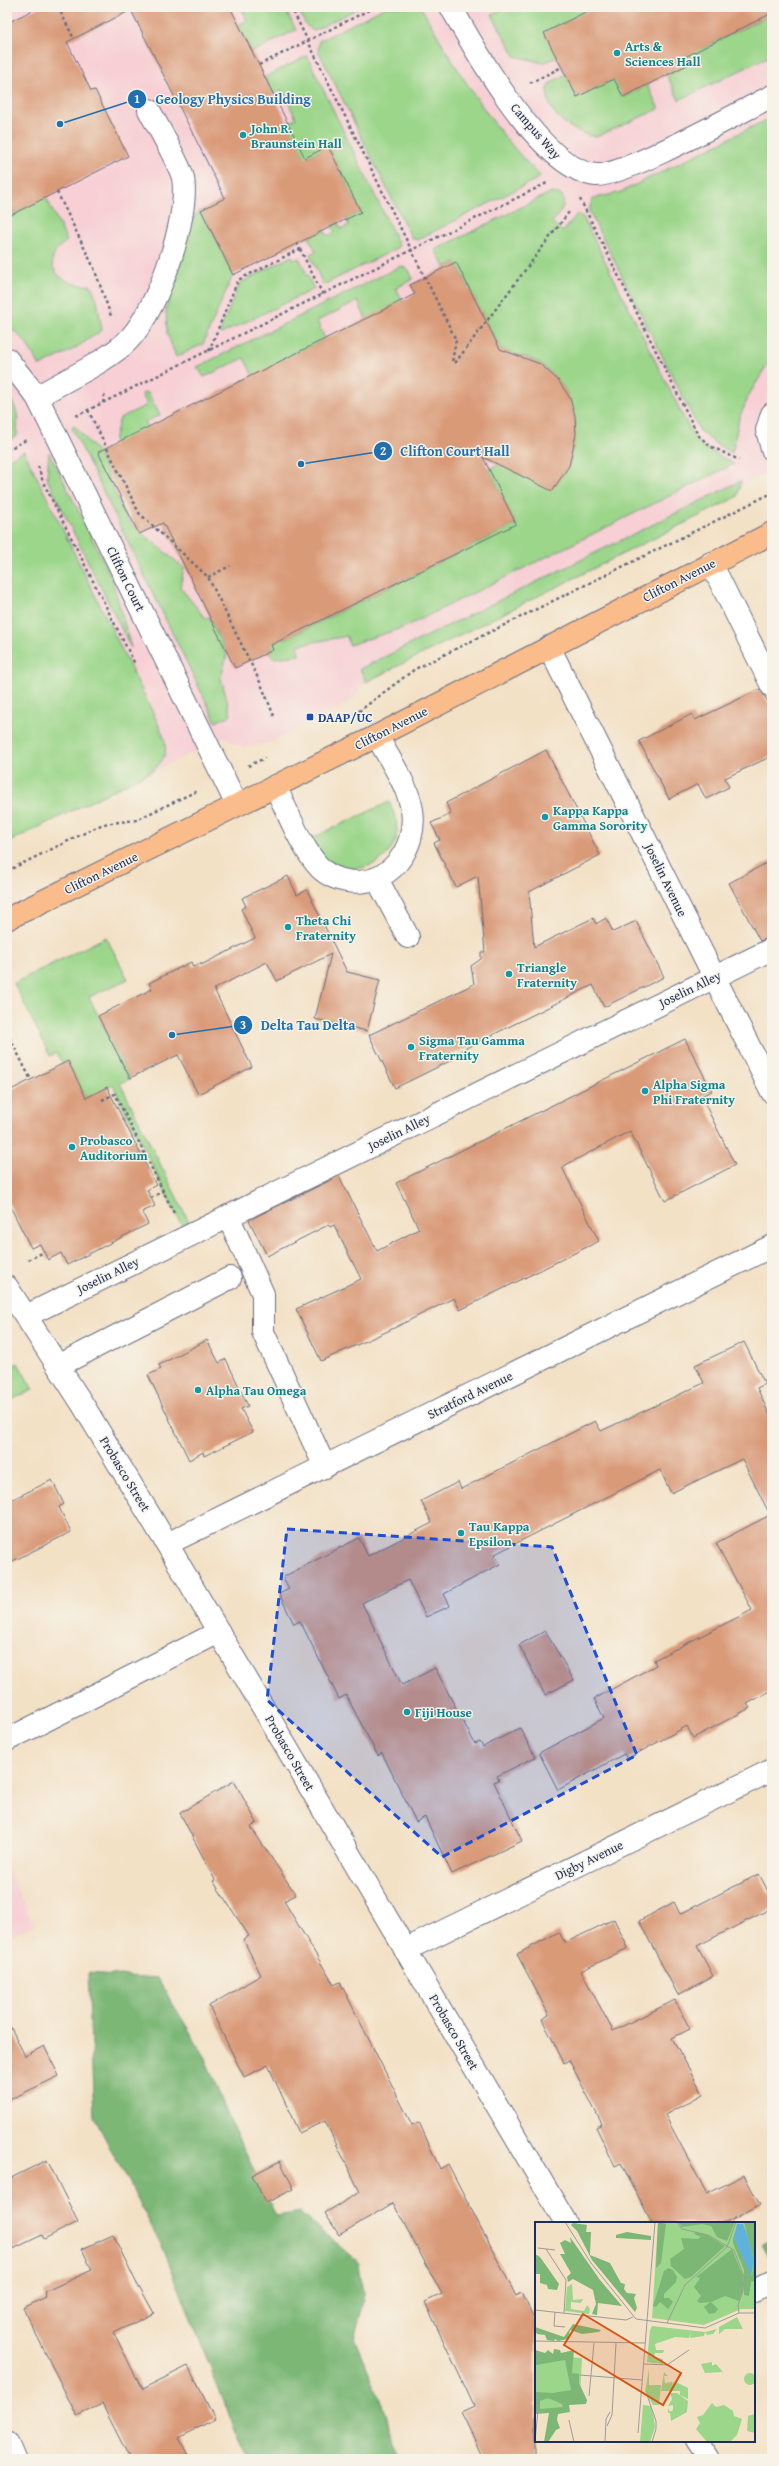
<svg xmlns="http://www.w3.org/2000/svg" width="779" height="2466" viewBox="0 0 779 2466" font-family="'Gentium Book Plus',serif">
	<rect width="100%" height="100%" fill="#f7f3e8"/>
	<filter id="ink" filterUnits="userSpaceOnUse"><feTurbulence type="fractalNoise" baseFrequency=".025" numOctaves="2"/><feDisplacementMap in="SourceGraphic" scale="8" xChannelSelector="R" yChannelSelector="G"/><feConvolveMatrix kernelMatrix="1 2 1 2 8 2 1 2 1" color-interpolation-filters="sRGB"/></filter>
	<filter id="wash" filterUnits="userSpaceOnUse"><feTurbulence type="fractalNoise" baseFrequency=".012" numOctaves="4" result="noise"/><feDisplacementMap in="SourceGraphic" scale="16" xChannelSelector="R" yChannelSelector="G"/><feGaussianBlur stdDeviation="0.9" result="paint"/><feColorMatrix in="noise" values="0 0 0 0 0 0 0 0 0 0 0 0 0 0 0 0 0 1.4 0 .05"/><feComposite in="paint" operator="in"/></filter>
	<g filter="url(#wash)">
		<rect width="100%" height="100%" fill="#f3e1c6"/>
		<g fill="#f7cfd4">
			<path d="M7 7H772V468L740 487 737 497 362 684 354 700 267 744 243 747 234 744 225 737 7 843Z"/>
			<path d="M7 1868 34 1925 7 1938Z"/>
		</g>
		<g fill="#9bd68a" stroke="#5b8274">
			<path d="M241 7H284L296 30 252 52 239 25 247 20Z"/>
			<path d="M297 7H361L313 31 306 25Z"/>
			<path d="M386 7H421C455 67 492 129 541 177L417 240 411 237 318 50 319 41Z"/>
			<path d="M508 7H583L586 12 545 33 557 57 543 63 515 56 492 15Z"/>
			<path d="M772 14V55L679 100 667 76 687 65 678 47 703 48Z"/>
			<path d="M307 56 399 245 396 249 323 285 310 254 316 251 309 238 324 230 328 236 335 232 332 227 338 223 341 229 349 225 346 219 361 212 328 146 305 158 287 123 296 118 282 90 273 94 265 77Z"/>
			<path d="M566 74 577 97 614 79 624 97 647 85 659 109 596 137C572 133 540 111 549 84Z"/>
			<path d="M772 117V357L749 395 739 419 732 453 716 444 700 431 589 211 592 199 621 192Z"/>
			<path d="M550 193 561 194C568 206 559 213 552 222L563 232 577 214 583 217 694 438 702 446 734 464 405 627 349 645 347 636 298 645 299 655 273 658 269 652 273 650 265 633 278 626 285 639 516 524 489 469 510 458 554 487C585 449 584 393 540 364 528 357 513 354 500 349L456 262 445 267 435 250Z"/>
			<path d="M46 197 67 241C37 260 58 288 91 285L97 300 102 330 74 349 40 366 26 343 7 324V217Z"/>
			<path d="M201 210 233 275 203 344 176 357 167 333 166 308 169 296 187 241 191 220Z"/>
			<path d="M292 256 294 260 299 258 314 289 221 334 220 331 240 283Z"/>
			<path d="M401 266 409 270 413 279 396 288 403 301 366 319 358 301 317 321 325 339 253 376 244 358 204 377 197 367Z"/>
			<path d="M147 392 160 415 145 422 148 428 116 444 114 440 120 418 147 405 142 394Z"/>
			<path d="M7 394C19 410 18 417 17 436L7 441Z"/>
			<path d="M75 426 98 453 127 520 184 568 180 587 205 618 209 617 227 654 221 678 231 715 216 722 72 428Z"/>
			<path d="M24 451 156 719C167 742 173 758 148 773L7 843V460Z"/>
			<path d="M49 452 112 578 131 648 47 479Z"/>
			<path d="M741 481 737 497 366 682 360 669Z"/>
			<path d="M389 802C394 813 399 826 396 838 387 870 343 879 321 854 317 850 315 843 312 838Z"/>
			<path d="M106 937 128 979 89 997 130 1079 120 1083 192 1228 185 1232 113 1085 86 1098 68 1062 63 1064 56 1053 50 1056 14 983Z"/>
			<path d="M18 1363 33 1390 7 1402V1369Z"/>
		</g>
		<g fill="#7cb776" stroke="#4c736a">
			<path d="M88 1973 157 1978 203 2053 231 2123 276 2216 300 2212 359 2263 364 2302 354 2338 386 2413 389 2429 404 2459H250L238 2437 163 2248 94 2117Z"/>
			<path d="M772 2239V2263L762 2244Z"/>
		</g>
		<g id="blocks">
			<g fill="#d99a78">
				<path d="M39 7H230L305 158 328 146 361 212 233 275 201 210 225 198 131 10 67 42 91 91 95 90 128 156 7 217V23Z"/>
				<path d="M595 7H772V13L683 58 687 65 623 97 614 79 577 97 544 33Z"/>
				<path d="M456 262 500 349 540 364 558 380 570 398 575 416 576 434 569 466 552 491 483 457 516 524 271 645 273 650 235 668 163 523 139 534 98 452 415 294 410 285Z"/>
				<path d="M760 689 772 708V756L725 778 729 787 706 799 698 784 669 799 639 741 692 714 695 720Z"/>
				<path d="M546 750 600 855 529 892 534 947 593 918 596 924 606 918 613 932 636 921 664 977 604 1007 593 985 452 1055 454 1059 395 1088 369 1035 474 984 471 966 481 959V952H485L478 876 456 887 434 843 440 840 431 823 451 814 446 803Z"/>
				<path d="M772 860V937L760 941 729 883Z"/>
				<path d="M288 876 297 895 307 890 347 972 380 980 367 1031 315 1019 331 954 277 981 267 962 214 989 252 1067 198 1094 178 1055 130 1078 98 1016 152 989 149 983 191 962 193 967 201 963V965L255 938 241 909 246 906 242 898Z"/>
				<path d="M685 1039 712 1091 701 1096 735 1165 665 1201 630 1131 562 1167 599 1241 460 1310 454 1298 388 1331 321 1361 296 1309 361 1279 334 1225 330 1227 328 1225 267 1256 249 1220 339 1176 377 1251 419 1229 396 1183Z"/>
				<path d="M68 1061 86 1098 107 1087 156 1185 147 1190 155 1206 142 1212 148 1224 67 1265 61 1253 48 1260 40 1244 31 1248 7 1200V1092Z"/>
				<path d="M207 1340 219 1363 226 1359 248 1406 241 1409 253 1432 204 1456 203 1452 189 1460 148 1375 161 1369 159 1365Z"/>
				<path d="M744 1342 765 1384 757 1388 772 1420V1690L747 1704 750 1708 693 1738 687 1726 627 1759 624 1754 558 1790 539 1753 604 1718 594 1699 656 1665 654 1660 752 1610 716 1543 770 1515 742 1459 671 1493 660 1470 495 1554 500 1564 444 1594 450 1606 426 1617 408 1580 362 1603 402 1685 435 1668 475 1744 480 1742 483 1747 520 1728 535 1757 497 1776 499 1780 494 1782 522 1841 452 1874 425 1817 416 1822 382 1753 378 1756 346 1695 339 1699 300 1621 294 1624 279 1594 289 1589 283 1577 359 1538 368 1556 432 1523 421 1501 458 1482 461 1489 595 1421 601 1431 704 1383 695 1365Z"/>
				<path d="M52 1480 64 1504 59 1507 71 1532 7 1564V1502Z"/>
				<path d="M545 1631 574 1680 545 1695 519 1645Z"/>
				<path d="M234 1781 257 1823 251 1827 296 1895 284 1901 334 1985 340 1982 412 2125 419 2122 440 2169 448 2164 516 2296 522 2293 536 2323V2459H484L461 2412 474 2406 425 2302 442 2294 393 2203 339 2235 325 2213 360 2192 325 2121 299 2133 268 2065 244 2077 209 2006 261 1975 243 1939 249 1936 213 1881 215 1880 180 1813Z"/>
				<path d="M759 1874 772 1899V1908L697 1946 713 1976 678 1995 639 1921 674 1902 680 1914Z"/>
				<path d="M614 1919 628 1948 581 1971 613 2031 675 2000 690 2029 672 2038 703 2094 665 2115 707 2194 744 2175 760 2205 726 2223H652L621 2163 615 2166 596 2127 602 2124 569 2060 564 2063 542 2019 549 2015 517 1954 559 1932 565 1943Z"/>
				<path d="M7 2020 25 2056 44 2046 59 2076 7 2101Z"/>
				<path d="M47 2160 78 2222 44 2239 42 2235 7 2252V2180Z"/>
				<path d="M280 2161 294 2189 266 2203 252 2175Z"/>
				<path d="M113 2235 138 2286H139L154 2313 114 2333 142 2389 188 2366 215 2419 179 2438 190 2459H130L102 2404 77 2416 23 2308 46 2297 44 2292 92 2270 82 2249Z"/>
			</g>
		</g>
	</g>
	<g filter="url(#ink)">
		<use href="#blocks" fill-opacity="0" stroke="#676d82" stroke-width="1"/>
		<g fill="none" stroke-linecap="round" stroke-linejoin="round">
			<g stroke="#676d82" stroke-width="24">
				<g id="minor">
					<path d="M451 7C476 52 542 170 596 175 623 177 740 112 772 96"/>
					<path d="M7 359 37 397 237 805"/>
					<path d="M37 397C65 380 98 366 123 345 155 320 190 218 183 178 180 165 157 125 149 110"/>
					<path d="M772 414 767 430 772 449"/>
					<path d="M711 563 772 686"/>
					<path d="M549 647 772 1092"/>
					<path d="M275 786C288 812 301 848 320 868 327 875 339 880 347 881 388 888 418 849 412 810 408 785 389 759 377 736"/>
					<path d="M377 879 408 937"/>
					<path d="M228 1216 263 1294V1332L325 1467"/>
					<path d="M7 1287 83 1405 167 1544 566 2223"/>
					<path d="M26 1316 772 949"/>
					<path d="M58 1366 230 1278"/>
					<path d="M167 1544 772 1246"/>
					<path d="M7 1740 219 1632"/>
					<path d="M405 1950 772 1770"/>
					<path d="M754 2291 772 2282"/>
					<path d="M697 2441 709 2459"/>
					<path d="M7 2443 14 2459"/>
				</g>
			</g>
			<g stroke="#676d82" stroke-width="24">
				<path id="major" d="M7 919 377 736 772 533"/>
			</g>
			<g stroke="#676d82" stroke-width="2.5" stroke-dasharray="3 3" stroke-linecap="butt">
				<path d="M58 7 74 39"/>
				<path d="M291 7 456 340 452 362"/>
				<path d="M259 65 375 7"/>
				<path d="M530 83 562 67"/>
				<path d="M57 192 94 268 111 316"/>
				<path d="M580 199 698 435 710 446 739 460"/>
				<path d="M300 249 323 295"/>
				<path d="M209 351 238 280 300 249 297 243"/>
				<path d="M455 363 569 212"/>
				<path d="M103 403 105 391"/>
				<path d="M88 410 139 513 208 577 261 684 274 716"/>
				<path d="M76 416 549 182"/>
				<path d="M7 450 28 439"/>
				<path d="M38 466 43 482 135 664"/>
				<path d="M208 577 230 566"/>
				<path d="M354 715 415 669 772 493"/>
				<path d="M248 766 265 758"/>
				<path d="M7 871 103 824 136 820 199 790"/>
				<path d="M7 1032 31 1080"/>
				<path d="M102 1100 115 1094 174 1213"/>
				<path d="M151 1198 163 1191"/>
				<path d="M28 1260 44 1252"/>
			</g>
			<use href="#minor" stroke="#fff" stroke-width="22"/>
			<use href="#major" stroke="#fabc8b" stroke-width="22"/>
		</g>
	</g>
	<path fill="#1d4ed8" fill-opacity="0.2" stroke="#1d4ed8" stroke-width="3" stroke-dasharray="8 5" stroke-linejoin="round" d="M287 1529 552 1547 637 1755 442 1857 267 1700Z"/>
	<g fill="#0f9aa8" stroke="#f7f3e8" stroke-width="1.5">
		<circle cx="617" cy="53" r="4"/>
		<circle cx="243" cy="135" r="4"/>
		<circle cx="545" cy="817" r="4"/>
		<circle cx="288" cy="927" r="4"/>
		<circle cx="509" cy="974" r="4"/>
		<circle cx="411" cy="1047" r="4"/>
		<circle cx="645" cy="1091" r="4"/>
		<circle cx="72" cy="1147" r="4"/>
		<circle cx="198" cy="1390" r="4"/>
		<circle cx="461" cy="1533" r="4"/>
		<circle cx="407" cy="1712" r="4"/>
	</g>
	<rect fill="#1a4fb4" stroke="#f7f3e8" stroke-width="1.5" x="306" y="713" width="8" height="8" rx="2"/>
	<g text-anchor="middle" dominant-baseline="central" stroke-width="3" stroke-linejoin="round" paint-order="stroke">
		<g font-size="13" font-weight="bold" fill="#0d838f" stroke="#f7f3e8" text-anchor="start">
			<text x="625" y="46">Arts &amp;<tspan x="625" dy="15">Sciences Hall</tspan></text>
			<text x="251" y="128">John R.<tspan x="251" dy="15">Braunstein Hall</tspan></text>
			<text x="553" y="810">Kappa Kappa<tspan x="553" dy="15">Gamma Sorority</tspan></text>
			<text x="296" y="920">Theta Chi<tspan x="296" dy="15">Fraternity</tspan></text>
			<text x="517" y="967">Triangle<tspan x="517" dy="15">Fraternity</tspan></text>
			<text x="419" y="1040">Sigma Tau Gamma<tspan x="419" dy="15">Fraternity</tspan></text>
			<text x="653" y="1084">Alpha Sigma<tspan x="653" dy="15">Phi Fraternity</tspan></text>
			<text x="80" y="1140">Probasco<tspan x="80" dy="15">Auditorium</tspan></text>
			<text x="206" y="1390">Alpha Tau Omega</text>
			<text x="469" y="1526">Tau Kappa<tspan x="469" dy="15">Epsilon</tspan></text>
			<text x="415" y="1712">Fiji House</text>
		</g>
		<g font-size="13" fill="#1b2f5e" stroke="#f7f3e8">
			<text transform="translate(536 131) rotate(49)">Campus Way</text>
			<text transform="translate(126 579) rotate(64)">Clifton Court</text>
			<text transform="translate(679 580) rotate(-27)">Clifton Avenue</text>
			<text transform="translate(391 728) rotate(-27)">Clifton Avenue</text>
			<text transform="translate(101 873) rotate(-26)">Clifton Avenue</text>
			<text transform="translate(666 880) rotate(64)">Joselin Avenue</text>
			<text transform="translate(690 989) rotate(-26)">Joselin Alley</text>
			<text transform="translate(399 1132) rotate(-26)">Joselin Alley</text>
			<text transform="translate(108 1275) rotate(-26)">Joselin Alley</text>
			<text transform="translate(470 1395) rotate(-26)">Stratford Avenue</text>
			<text transform="translate(125 1474) rotate(59)">Probasco Street</text>
			<text transform="translate(290 1753) rotate(60)">Probasco Street</text>
			<text transform="translate(589 1860) rotate(-26)">Digby Avenue</text>
			<text transform="translate(454 2032) rotate(60)">Probasco Street</text>
		</g>
		<g font-size="13" font-weight="bold" fill="#164399" stroke="#f7f3e8" text-anchor="start">
			<text x="318" y="717">DAAP/UC</text>
		</g>
	</g>
	<g transform="translate(535 2222)">
		<rect width="220" height="220" fill="#f3e1c6"/>
		<path d="M123 0H220V87H206L169 103 117 96ZM37 62 38 78 48 77 46 81 36 80V87L49 89 52 83 55 87 54 92 30 89 32 65ZM202 95 208 107H190L184 112V105ZM117 104 170 110 182 107 178 112 172 113 170 110 169 114 155 116 156 110 154 116 140 115 120 122 121 128H129L128 131H120L119 135 128 137V142L117 141 112 140 115 108ZM19 134 47 136 45 173 32 172V190L3 188 0 177V137ZM177 140V144L181 142 188 150 170 151 166 142ZM114 147V163H126L124 183H118L110 170ZM129 150 133 154H129L130 161 137 160V163L138 160 143 161 153 166V177L145 173V169H126ZM209 157a6 6 0 1 1 12 0a6 6 0 1 1-12 0ZM135 171H142L153 179 152 190 136 199 135 191H133V186L135 190 138 188V183L133 184 137 177ZM177 181 181 185 189 183 198 189 199 194 207 197 202 213 195 220H172L161 207 165 201 162 195 168 193ZM108 183 116 184 119 197 120 205 115 220H105ZM220 192V211L212 209 213 194Z" fill="#9bd68a"/>
		<path d="M123 0 131 2 126 41 121 46ZM143 0H200L192 19 182 15 176 4 167 2 147 5ZM209 0H220V59L216 60 214 74 209 73V48L198 21V16L202 4 199 16 217 54 219 39ZM38 1 52 3 51 10H56L55 33 75 41 86 61 90 62 89 67 92 71 101 72 99 76 102 86 100 90 57 38 42 9 36 3ZM92 10 116 14V18L81 16V13ZM161 10 172 13 190 24 156 55 150 57 136 44 135 37 149 27 146 16 163 17 166 15 159 12ZM35 15 65 58 87 84 63 81 62 93 57 92 61 82 58 68 38 57 33 60 32 55 36 51 25 32H30L25 21 30 18 36 21ZM197 27 208 54V68L204 79 190 74 176 80 183 87 180 91 174 92 169 85 175 80 165 81 162 79 166 74 159 65 165 56 161 55ZM0 32 5 35 24 62 22 68 13 67 12 63 5 61V52H0ZM133 46 138 48 142 55 141 60 129 72V76H134L138 80 133 87 125 80 121 85 118 84 129 49ZM38 102 66 108 64 110 47 112 35 108 33 117 23 119 20 117 19 119 12 118 10 113 2 112 0 108V105L29 115ZM19 127 25 128 26 131 39 128 37 151 44 152V161L52 178 51 182 34 183 35 190 23 192 22 198 25 206 21 208 13 220H9L14 191 0 192V170L18 171 36 168 30 138 1 143 0 165V128L10 131 13 128 18 132ZM13 176 27 182 28 185 5 187V179Z" fill="#7cb776" fill-rule="evenodd"/>
		<path d="M202 2H208L213 15 219 39 216 54 199 16Z" fill="#60b2dc"/>
		<path fill="none" stroke="#9d9a9c" stroke-width="1" d="M30 0 56 41 101 97 170 106 204 91H220M142 0 147 7 173 13 199 28 209 55 208 69 203 83 204 91M3 26 20 28M11 27 31 58 29 91M0 88 91 98 98 95M20 90 19 104 30 105M132 101 150 63 192 25 201 0M0 119 110 121M109 142 132 143 154 128M45 153 107 158M107 171 112 173 121 199V207L117 220M54 174 59 121M34 198 39 220M72 204 77 193 81 121M103 211 120 0M0 219 3 188M70 220 71 197 75 190"/>
		<path fill="#d45514" fill-opacity="0.15" stroke="#d45514" stroke-width="2" d="M48 92 146 151 128 183 29 123Z"/>
		<rect width="220" height="220" fill="none" stroke="#1b2f5e" stroke-width="2"/>
	</g>
	<path fill="none" stroke="#1f6fb2" stroke-width="1.5" d="M60 124L137 99M301 464L383 451M172 1035L243 1025"/>
	<g fill="#1f6fb2" stroke="#f7f3e8" stroke-width="1.5">
		<circle cx="60" cy="124" r="4"/>
		<circle cx="301" cy="464" r="4"/>
		<circle cx="172" cy="1035" r="4"/>
		<circle cx="137" cy="99" r="10"/>
		<circle cx="383" cy="451" r="10"/>
		<circle cx="243" cy="1025" r="10"/>
	</g>
	<g font-size="12" text-anchor="middle" font-weight="bold" fill="#fff">
		<text x="137" y="103">1</text>
		<text x="383" y="455">2</text>
		<text x="243" y="1029">3</text>
	</g>
	<g font-size="14" text-anchor="middle" font-weight="bold" fill="#1f6fb2" stroke="#f7f3e8" stroke-width="3" stroke-linejoin="round" paint-order="stroke">
		<text x="233" y="104">Geology Physics Building</text>
		<text x="455" y="456">Clifton Court Hall</text>
		<text x="308" y="1030">Delta Tau Delta</text>
	</g>
	<rect width="779" height="2466" fill="none" stroke="#f7f3e8" stroke-width="24"/>
</svg>
